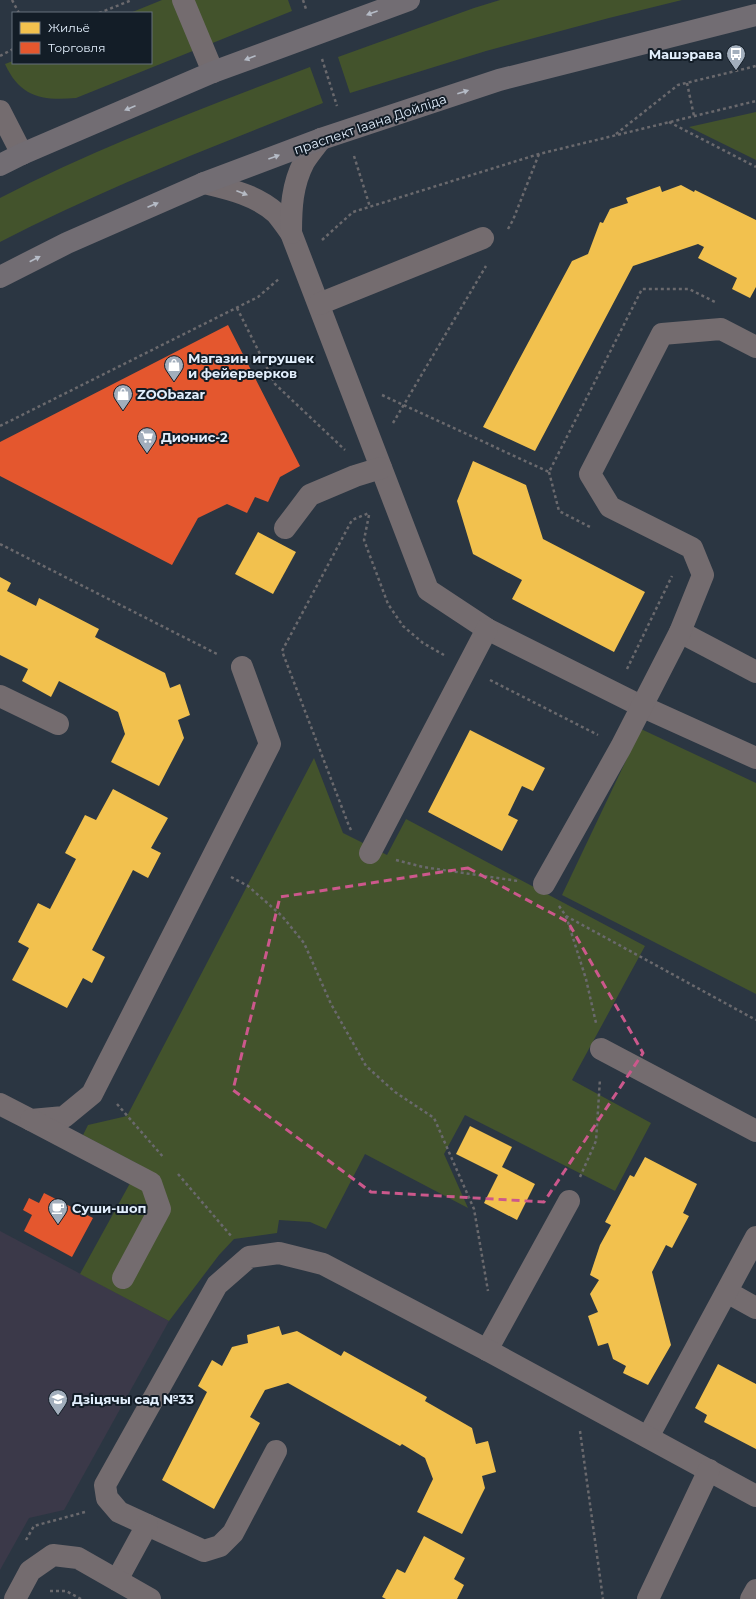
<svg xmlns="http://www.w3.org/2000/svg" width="756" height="1599" viewBox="0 0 756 1599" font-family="Montserrat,sans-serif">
	<rect width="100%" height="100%" fill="#2b3642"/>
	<path fill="#3b3949" d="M0 1231 169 1321 64 1510 29 1518 0 1570Z"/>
	<g fill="#43532c">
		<path d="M162 0H288L292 11 76 98C42 101 20 97 5 64L13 61V63H151V13H130Z"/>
		<path d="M500 0H682L609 18 486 51 350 93 338 57 474 8Z"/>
		<path d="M310 67 323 103C214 146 104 188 0 242V198C100 146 206 107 310 67Z"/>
		<path d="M756 112V160L689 127Z"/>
		<path d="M641 729 756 783V994L562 895Z"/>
		<path d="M314 758 343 833 387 855 406 819 645 946 572 1080 651 1123 615 1191 465 1115 444 1154 468 1208 365 1154 326 1229 310 1222 279 1220 277 1233 234 1239 219 1255 169 1321 80 1274 140 1165 83 1135 88 1125 127 1116Z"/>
	</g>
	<g fill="#f2c14e">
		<path d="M681 185 694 192 695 190 756 220V287L750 298 732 289 737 278 698 258 704 247 698 244 633 266 535 451 483 427 572 261 588 254 600 222 603 223 610 209 628 203 626 198 660 186 662 192Z"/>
		<path d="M473 461 526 485 543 539 645 592 614 652 512 599 522 580 473 554 457 501Z"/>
		<path d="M258 532 296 552 273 594 235 574Z"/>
		<path d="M0 577 11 583 7 591 36 606 39 598 99 629 95 637 165 673 170 688 180 684 190 715 178 720 184 738 159 786 111 762 125 734 118 712 59 681 51 697 22 681 28 669 0 655Z"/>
		<path d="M470 730 545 768 533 791 522 786 508 815 518 820 502 851 428 812Z"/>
		<path d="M113 789 168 818 151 848 161 853 148 878 133 870 92 950 105 957 92 983 83 978 67 1008 12 980 29 948 18 942 38 903 50 909 76 859 65 853 85 815 96 820Z"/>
		<path d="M470 1126 512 1147 502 1167 535 1184 517 1220 484 1203 498 1175 456 1154Z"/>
		<path d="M645 1157 697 1184 683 1213 689 1216 672 1248 666 1245 652 1272 671 1345 648 1385 623 1373 626 1366 613 1359 608 1343 598 1346 588 1316 598 1312 590 1294 599 1280 590 1275 600 1245 611 1225 605 1222 630 1175 634 1177Z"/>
		<path d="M279 1326 282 1335 297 1331 341 1356 344 1351 427 1397 425 1401 472 1428 476 1444 488 1441 496 1472 482 1476 485 1488 462 1534 417 1512 433 1479 425 1458 402 1444 400 1446 288 1383 265 1390 250 1417 260 1423 214 1509 162 1480 207 1392 198 1386 212 1360 222 1366 232 1347 248 1343 247 1335Z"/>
		<path d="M718 1364 756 1384V1449L704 1422 707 1415 695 1408Z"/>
		<path d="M424 1536 465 1558 454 1579 464 1585 457 1599H386L382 1597 397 1569 405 1573Z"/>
	</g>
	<g fill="#e4572e">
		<path d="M228 325 300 466 280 477 268 502 255 497 247 513 227 504 198 518 172 565 0 476V442Z"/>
		<path d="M44 1193 93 1218 72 1257 24 1231 32 1215 23 1210 29 1198 39 1203Z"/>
	</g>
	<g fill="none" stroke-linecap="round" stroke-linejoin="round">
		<g stroke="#6a696d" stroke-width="2.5" stroke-dasharray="3 3" stroke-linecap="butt">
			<path d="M12 0 19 13"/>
			<path d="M303 0 306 9"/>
			<path d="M99 13 132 0"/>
			<path d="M732 48 736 71"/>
			<path d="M0 56 13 49"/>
			<path d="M322 59 337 106"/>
			<path d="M687 83 694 116"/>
			<path d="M669 122 756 167"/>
			<path d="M616 134 678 85 756 66"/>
			<path d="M354 156 370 207"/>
			<path d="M508 229 513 220 539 154"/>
			<path d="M322 240 353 212 539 154 756 101"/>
			<path d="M237 308 275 384 345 450"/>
			<path d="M382 395 549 472 642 289H689L715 302"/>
			<path d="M393 423 486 266"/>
			<path d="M0 426 258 297 280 278"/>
			<path d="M549 472 559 511 590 527"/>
			<path d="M369 515 364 540 388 604 403 626 423 643 444 655"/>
			<path d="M0 544 219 655"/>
			<path d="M627 669 672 576"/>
			<path d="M490 680 598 735"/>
			<path d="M351 830 349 826 282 651 352 520 369 513"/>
			<path d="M396 860 423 867 518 881"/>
			<path d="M231 877 248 886 282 916 304 943 331 1004 366 1066 395 1092 434 1118 474 1209 488 1291"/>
			<path d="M559 906 566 916 756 1020"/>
			<path d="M566 916 586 979 596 1023"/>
			<path d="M117 1104 164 1158"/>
			<path d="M178 1174 232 1237"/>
			<path d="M580 1177 596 1141 600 1079"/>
			<path d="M580 1431 603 1599"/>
			<path d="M26 1540 34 1526 85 1512"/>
			<path d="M50 1591H66L81 1599"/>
		</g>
		<g stroke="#746c6f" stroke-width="22">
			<path d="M183 0 213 72"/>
			<path d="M0 111 22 154"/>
			<path d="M204 183C229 189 256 195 276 213 281 219 286 226 291 233L428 590 487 629 641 706 756 758"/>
			<path d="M291 233C291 208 292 185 304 162 309 154 315 147 321 139"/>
			<path d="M319 304 483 238"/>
			<path d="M285 528 310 495 355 476 381 468"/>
			<path d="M680 632 756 672"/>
			<path d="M0 696 58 724"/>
			<path d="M370 853 487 629"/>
			<path d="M544 884 621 747 680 632 703 575 692 548 610 507 590 474 662 334 721 329 756 347"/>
			<path d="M601 1049 756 1131"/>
			<path d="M0 1104 31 1120 64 1117 92 1094 270 744 242 667"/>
			<path d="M31 1120 151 1183 160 1209 123 1278"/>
			<path d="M727 1292 756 1308"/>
			<path d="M487 1350 569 1201"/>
			<path d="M648 1437 756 1237"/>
			<path d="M276 1451 233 1533 220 1546 204 1551 119 1512 107 1498 105 1485 217 1285 249 1257 279 1253 323 1264 487 1350 756 1496"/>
			<path d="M117 1580 147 1525"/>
			<path d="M15 1599 30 1571 53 1555 78 1558 150 1599"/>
			<path d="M648 1599 709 1470"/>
			<path d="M751 1599 756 1590"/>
		</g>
		<g stroke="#726d73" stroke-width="22">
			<path d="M0 165 22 154 213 72 409 0"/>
			<path d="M0 277 67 243 204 183 321 139 499 80 756 15"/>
		</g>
	</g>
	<defs><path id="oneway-solid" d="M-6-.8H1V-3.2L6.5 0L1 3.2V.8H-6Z"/></defs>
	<g fill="#b5bbc6">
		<use href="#oneway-solid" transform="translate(372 13) rotate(160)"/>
		<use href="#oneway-solid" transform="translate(250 58) rotate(159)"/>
		<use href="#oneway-solid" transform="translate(463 92) rotate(-18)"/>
		<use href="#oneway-solid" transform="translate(130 108) rotate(157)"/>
		<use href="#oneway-solid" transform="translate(274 157) rotate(-20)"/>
		<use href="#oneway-solid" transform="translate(153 205) rotate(-23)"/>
		<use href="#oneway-solid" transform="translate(35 259) rotate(-27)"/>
	</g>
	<use fill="#b6bbc4" href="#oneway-solid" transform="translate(242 193) rotate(21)"/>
	<path fill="none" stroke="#cc588c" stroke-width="3" stroke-dasharray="8 5" stroke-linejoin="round" d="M468 868 568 922 643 1053 544 1202 371 1192 233 1090 280 897Z"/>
	<defs>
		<g id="bus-pin" transform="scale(1)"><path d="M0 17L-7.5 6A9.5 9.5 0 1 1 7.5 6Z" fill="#a2aebc" stroke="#131d27"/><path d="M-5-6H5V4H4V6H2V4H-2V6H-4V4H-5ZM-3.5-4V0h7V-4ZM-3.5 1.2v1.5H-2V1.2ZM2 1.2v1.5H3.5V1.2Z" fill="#fff"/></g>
		<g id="shop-pin" transform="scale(1)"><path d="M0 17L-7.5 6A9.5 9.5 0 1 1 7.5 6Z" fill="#a2aebc" stroke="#131d27"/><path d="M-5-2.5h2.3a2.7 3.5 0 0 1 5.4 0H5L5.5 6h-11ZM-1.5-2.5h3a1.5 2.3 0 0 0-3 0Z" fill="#fff"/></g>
		<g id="supermarket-pin" transform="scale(1)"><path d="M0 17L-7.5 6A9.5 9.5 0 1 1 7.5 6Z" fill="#a2aebc" stroke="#131d27"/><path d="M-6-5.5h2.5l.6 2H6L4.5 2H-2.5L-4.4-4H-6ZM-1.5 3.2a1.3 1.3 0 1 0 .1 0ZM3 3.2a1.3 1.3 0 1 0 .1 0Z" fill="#fff"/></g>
		<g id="cafe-pin" transform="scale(1)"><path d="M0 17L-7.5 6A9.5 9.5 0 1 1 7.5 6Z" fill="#a2aebc" stroke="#131d27"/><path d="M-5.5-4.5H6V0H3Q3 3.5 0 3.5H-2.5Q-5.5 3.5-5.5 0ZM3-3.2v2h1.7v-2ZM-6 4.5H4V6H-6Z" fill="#fff"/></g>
		<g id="school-pin" transform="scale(1)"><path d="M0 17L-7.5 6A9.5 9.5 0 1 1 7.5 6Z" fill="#a2aebc" stroke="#131d27"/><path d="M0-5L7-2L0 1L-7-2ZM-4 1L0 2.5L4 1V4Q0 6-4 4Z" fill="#fff"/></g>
	</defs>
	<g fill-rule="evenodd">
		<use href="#bus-pin" x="736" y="54"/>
		<use href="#shop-pin" x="174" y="365"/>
		<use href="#shop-pin" x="123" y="394"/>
		<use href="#supermarket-pin" x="147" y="437"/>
		<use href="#cafe-pin" x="58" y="1208"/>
		<use href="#school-pin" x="58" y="1399"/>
	</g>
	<g text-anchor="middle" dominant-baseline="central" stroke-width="4" stroke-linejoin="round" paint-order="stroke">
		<g font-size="13" font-weight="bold" fill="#e2effd" stroke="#131d27" text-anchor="start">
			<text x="722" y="54" text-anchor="end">Машэрава</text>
			<text x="188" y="358">Магазин игрушек<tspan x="188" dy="15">и фейерверков</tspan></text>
			<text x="137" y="394">ZOObazar</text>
			<text x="161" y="437">Дионис-2</text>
			<text x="72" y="1208">Суши-шоп</text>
			<text x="72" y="1399">Дзіцячы сад №33</text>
		</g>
		<g font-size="13" fill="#e2effd" stroke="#131d27">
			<text transform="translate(370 124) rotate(-19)">праспект Іаана Дойліда</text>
		</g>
	</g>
	<rect x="12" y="12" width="140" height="52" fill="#131d27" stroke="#66717d"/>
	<rect x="20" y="22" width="20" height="12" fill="#f2c14e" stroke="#66717d"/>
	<text x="48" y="32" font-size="12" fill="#e2effd">Жильё</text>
	<rect x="20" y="42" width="20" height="12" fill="#e4572e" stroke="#66717d"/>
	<text x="48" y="52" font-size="12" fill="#e2effd">Торговля</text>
</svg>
